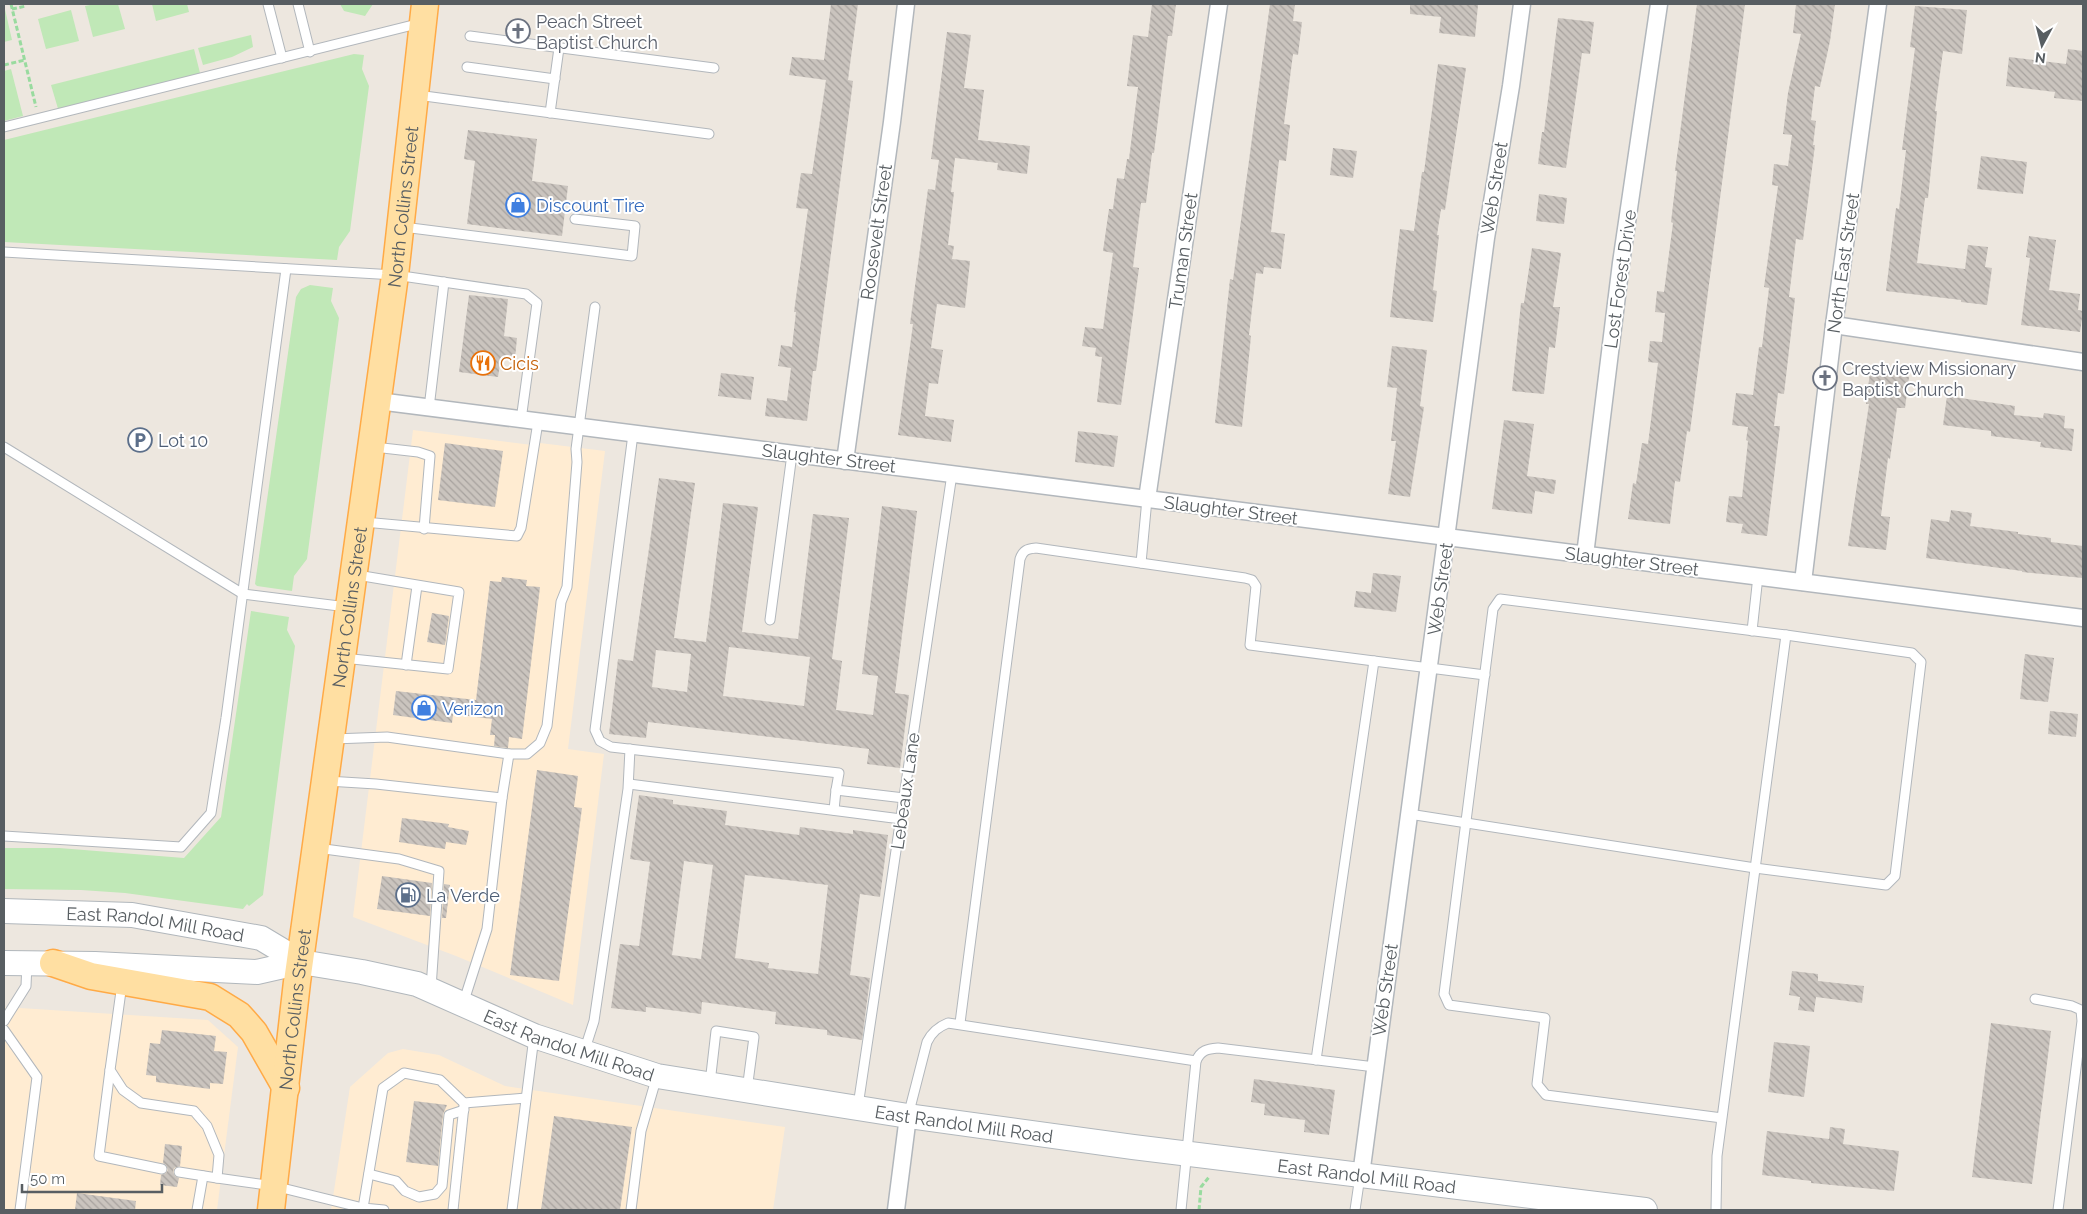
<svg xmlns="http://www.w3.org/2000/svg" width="2087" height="1214" viewBox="0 0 2087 1214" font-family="Raleway,sans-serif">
	<defs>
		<pattern id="building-back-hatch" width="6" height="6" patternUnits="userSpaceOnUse" patternTransform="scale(1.25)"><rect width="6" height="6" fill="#cac4be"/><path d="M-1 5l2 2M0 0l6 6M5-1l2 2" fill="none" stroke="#a7a29e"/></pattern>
	</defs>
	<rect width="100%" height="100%" fill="#ede7df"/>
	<g fill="#ffecd2">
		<path d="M413 430 540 446V443L605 451 568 749 604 754 573 1005 456 956 353 917Z"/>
		<path d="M4 1007 208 1020 238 1047 217 1210H4Z"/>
		<path d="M403 1049 439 1055 505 1086 785 1127 773 1210H331L350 1087 388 1053Z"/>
	</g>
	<g fill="#c0e8b7">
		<path d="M95 4H118L125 29 93 37 85 6Z"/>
		<path d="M152 4H187L189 12 156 21Z"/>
		<path d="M340 4H373L365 16 344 11Z"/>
		<path d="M4 5 12 40 4 42Z"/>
		<path d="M71 10 79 41 46 49 38 19Z"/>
		<path d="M251 35 253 47 232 57 203 65 198 48Z"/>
		<path d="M194 49 201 77 59 112 51 85Z"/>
		<path d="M354 54 364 55 362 69 369 86 350 231 339 247 337 260 4 242V140Z"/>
		<path d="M11 69 23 116 4 121V71Z"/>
		<path d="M310 285 333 288 331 301 339 318 307 559 294 576 292 591 257 586 255 584 296 297 301 289Z"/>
		<path d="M251 611 289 617 287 630 295 646 263 895 249 906 247 904 243 909 125 893 81 890 4 889V848H59L184 858 221 817Z"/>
	</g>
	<g fill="url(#building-back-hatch)" fill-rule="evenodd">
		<path d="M831 4H858L848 80 853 81 816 371H813L807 421 765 416 767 398 787 401 791 368 778 366 781 345 792 347 796 312H794L808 209 796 208 801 173 812 174 826 80 789 75 792 57 824 60Z"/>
		<path d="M1152 4H1176L1172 36H1168L1154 153H1152L1146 203H1141L1133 267 1139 268 1121 405 1097 402 1102 357 1095 356 1096 348 1082 346 1085 327 1103 329 1113 253 1103 251 1109 209H1113L1117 178 1124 179 1127 159H1129L1138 87 1127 86 1133 35 1148 37Z"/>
		<path d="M1270 4H1295L1293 21 1302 22 1298 55 1293 54 1284 124 1290 125 1286 161 1279 160 1271 232 1285 234 1281 269 1264 267 1263 274 1256 273 1249 335 1251 336 1242 427 1215 423 1230 279 1233 280Z"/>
		<path d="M1410 4 1478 5 1475 37 1439 33 1441 17 1410 14Z"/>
		<path d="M1697 4H1745L1690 432 1687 431 1680 482 1675 481 1670 524 1628 519 1633 483 1636 484 1642 443 1648 444 1658 363 1648 362 1650 341 1662 342 1665 313 1655 312 1657 291 1664 292 1673 223 1671 222 1677 171H1675Z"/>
		<path d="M1796 4H1835L1830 41 1820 87 1815 86 1811 120 1816 121 1813 145H1815L1803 240 1796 239 1789 297 1795 298 1784 394 1778 393 1774 426H1780L1767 536 1741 533 1743 524 1726 522 1729 496 1742 497 1748 441 1746 440 1748 427 1732 425 1736 393 1753 395 1759 347H1762L1769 288 1764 287 1778 186 1772 185 1774 164 1788 166 1792 135 1783 134 1788 93 1801 34 1793 33Z"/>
		<path d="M1915 6 1967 10 1962 54 1943 51 1935 111H1937L1928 198H1925L1917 263 1965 269 1968 245 1988 247 1985 267 1992 268 1987 305 1961 302V300L1886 291 1896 208 1899 209 1906 150H1902L1915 48 1910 47Z"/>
		<path d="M1558 18 1594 22 1590 54 1582 53 1566 168 1538 164 1542 132H1544Z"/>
		<path d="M947 32 971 35 964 88 984 90 978 140 1030 146 1027 174 997 170 998 163 955 158 951 192H954L948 245 954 246 952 259 970 261 965 308 937 304 931 348 943 350 938 384 929 383 925 416 954 420 951 442 898 435 913 324H910L928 189 935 190 939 160 931 159Z"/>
		<path d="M2068 49 2083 51V101L2054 98 2055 92 2006 86 2009 57 2066 64Z"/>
		<path d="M1438 64 1466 68 1445 210 1441 209 1437 235H1439L1433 290 1437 291 1433 322 1390 317 1400 229 1414 231 1422 172H1424Z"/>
		<path d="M468 130 537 139 532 181 568 186 562 236 467 224 475 161 464 159Z"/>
		<path d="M1333 148 1357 151 1353 178 1330 175Z"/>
		<path d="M1981 156 2027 162 2023 194 1977 189Z"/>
		<path d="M1539 194 1567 198 1564 224 1536 221Z"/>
		<path d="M2029 236 2056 240 2049 290 2080 294 2078 310 2083 311 2080 332 2021 325 2030 258 2026 257Z"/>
		<path d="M1532 248 1561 253 1553 307H1560L1555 348 1549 347 1544 394 1512 391 1521 303H1524Z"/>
		<path d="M469 295 508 299 504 336 517 338 515 358 501 357 498 377 459 372Z"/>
		<path d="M1392 346 1427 350 1420 406 1424 407 1410 497 1388 494 1396 441H1391L1397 388 1387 387Z"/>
		<path d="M1870 372 1909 377 1905 408H1897L1890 459 1888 458 1881 516 1890 517 1886 550 1848 546 1869 404H1866Z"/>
		<path d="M721 373 754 377 751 400 718 396Z"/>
		<path d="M1947 396 2015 406 2014 415 2043 418 2044 413 2065 416 2064 428 2074 429 2072 451 2040 447 2041 442 1991 436V431L1943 425Z"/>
		<path d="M1504 420 1534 424 1527 476 1556 480 1554 494 1535 491 1532 514 1492 509Z"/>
		<path d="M1078 431 1118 436 1114 467 1075 462Z"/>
		<path d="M445 443 503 451 495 507 438 500Z"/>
		<path d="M659 478 695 483 674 638 706 642 723 503 758 507 742 632 798 639 813 514 849 518 832 659 842 661 836 710 873 715 878 676 862 674 882 506 917 511 895 693 909 695 900 768 867 764 869 749 648 722 646 738 609 734 618 659 633 661ZM729 647 810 657 804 706 723 696ZM656 650 691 654 687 692 652 687Z"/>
		<path d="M1951 510 1972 513 1970 526 2018 532V534L2051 538V542L2083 546V578L2022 572V571L1926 558 1931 519 1949 522Z"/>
		<path d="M1373 573 1401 576 1396 612 1354 607 1356 591 1371 593Z"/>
		<path d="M502 577 527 580 526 586 540 587 522 739 509 737 508 748 494 746 495 735H490L492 719 453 714 452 723 393 715 396 691 476 700 490 581 501 582Z"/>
		<path d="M432 613 449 616 445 645 427 642Z"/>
		<path d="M2025 654 2054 658 2048 702 2020 699Z"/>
		<path d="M2050 711 2078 714 2076 737 2048 734Z"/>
		<path d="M537 770 578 776 574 807 582 808 559 981 510 975Z"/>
		<path d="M639 795 673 800V804L727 811 725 825 799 835 800 827 853 834V830L888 835 880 897 860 894 850 975 870 978 862 1040 827 1035V1030L775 1024 776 1012 702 1002 701 1014 646 1007V1012L611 1008 620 944 639 946 650 862 630 859ZM684 861 713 865 701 959 672 955ZM745 875 828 885 818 974 768 968 769 963 735 958Z"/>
		<path d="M402 818 449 824 448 827 469 831 466 845 446 842 445 849 399 842Z"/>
		<path d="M382 876 432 883 430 916 377 909Z"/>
		<path d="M444 884 450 885 446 918H442Z"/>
		<path d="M1792 971 1818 974V981L1864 986 1862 1003 1816 997 1814 1012 1798 1010 1800 997 1789 995Z"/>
		<path d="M1991 1023 2051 1031 2032 1184 1972 1177Z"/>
		<path d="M162 1030 216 1036 214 1051 227 1052 223 1084 210 1083V1089L156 1082V1076L146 1075 150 1043 160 1044Z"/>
		<path d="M1774 1042 1810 1046 1804 1097 1768 1092Z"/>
		<path d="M1254 1079 1335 1090 1329 1135 1304 1132 1305 1120 1264 1115 1265 1104 1251 1102Z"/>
		<path d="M414 1101 447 1105 443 1114 438 1166 406 1162Z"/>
		<path d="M554 1116 632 1127 620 1210H541Z"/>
		<path d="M1830 1127 1845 1129 1843 1144 1899 1151 1894 1191 1811 1183V1181L1762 1175 1767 1131 1829 1139Z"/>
		<path d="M165 1144 182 1146 180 1166 174 1168 173 1172 175 1176 179 1178 177 1187 160 1185 161 1175 166 1173 168 1170 166 1165 163 1163Z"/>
		<path d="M77 1193 136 1201 135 1210H75Z"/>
	</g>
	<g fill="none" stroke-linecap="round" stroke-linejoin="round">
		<g stroke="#b2b7bc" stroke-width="11">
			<g id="lane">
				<path d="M268 4 282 58"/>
				<path d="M298 4 310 52"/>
				<path d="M470 36 714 68"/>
				<path d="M467 67 555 79"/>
				<path d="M417 95 709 134"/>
				<path d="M550 113 559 48"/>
				<path d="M4 127 421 23"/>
				<path d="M403 227 632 256 635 226 575 219"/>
				<path d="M4 252 395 275 526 294 537 303 521 420"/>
				<path d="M429 408 444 282"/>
				<path d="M633 434 595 730 600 741 611 747 839 773 836 790 904 798"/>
				<path d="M4 447 243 594 347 607"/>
				<path d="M374 447 418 452 430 456 424 529"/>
				<path d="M364 522 517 536 521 528 523 516 538 422"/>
				<path d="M1141 563 1147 499"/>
				<path d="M770 620 792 454"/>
				<path d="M1752 631 1758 576"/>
				<path d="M343 658 448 669 459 592 357 575"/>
				<path d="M406 665 417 586"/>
				<path d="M333 739 387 737 509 754 502 798"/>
				<path d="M509 754H527L540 743 547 726 561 602 567 587 577 462 576 449 595 307"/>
				<path d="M327 781 376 784 502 798 487 929 463 1004"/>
				<path d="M629 784 901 819"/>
				<path d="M834 810 836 790"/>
				<path d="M1409 814 1755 868 1886 885 1895 876 1921 662 1912 653 1786 635"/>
				<path d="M4 836 181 847 211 813 226 718 286 269"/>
				<path d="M317 848 399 859 439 871 431 988"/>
				<path d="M122 984 110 1070 123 1090 141 1103 194 1111 207 1126 219 1155 217 1178 274 1186 363 1208V1210"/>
				<path d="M2035 999 2072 1006 2081 1010 2082 1021 2058 1210"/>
				<path d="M4 1021 26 986 27 963"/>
				<path d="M960 1023 1020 559C1023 550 1027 549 1036 548L1245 578 1252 580 1256 586 1250 645 1374 661"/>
				<path d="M4 1030 37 1077 20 1210"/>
				<path d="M584 1052 594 1021 628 789 630 749"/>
				<path d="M1316 1060 1374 661 1485 675"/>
				<path d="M1196 1061C1201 1050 1207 1049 1218 1048L1375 1067"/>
				<path d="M110 1070 99 1156 162 1169"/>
				<path d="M710 1083 716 1031 754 1037 747 1090"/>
				<path d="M858 1106 952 474"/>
				<path d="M908 1116 927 1042C932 1032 938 1027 948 1023L1196 1061 1181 1210"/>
				<path d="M179 1172 217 1178"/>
				<path d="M369 1174 396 1181 405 1191 419 1197 435 1194 442 1186 449 1115 464 1110"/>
				<path d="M197 1210 203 1176"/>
				<path d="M384 1210 363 1208 383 1088 404 1073 440 1080 464 1103 526 1098"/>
				<path d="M453 1210 464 1106"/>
				<path d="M512 1210 534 1037"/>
				<path d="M631 1210 641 1131 657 1076"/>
				<path d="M1355 1210 1360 1176"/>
				<path d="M1716 1210 1717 1156 1786 635 1500 599 1493 609 1444 994 1449 1005 1545 1018 1537 1084 1546 1095 1722 1118"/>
			</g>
		</g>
		<g stroke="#b2b7bc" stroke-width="19">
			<g id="street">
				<path d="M1834 325 2083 362"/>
				<path d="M378 401 2083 618"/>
				<path d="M845 461 892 122 906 4"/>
				<path d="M1147 499 1219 4"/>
				<path d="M1585 555 1621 263 1659 4"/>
				<path d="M1803 582 1834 325 1878 4"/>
				<path d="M1361 1175 1486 238 1511 86 1522 4"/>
				<path d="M896 1210 908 1116"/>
			</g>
		</g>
		<g stroke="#b1b7bc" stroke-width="26">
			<g id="secondary">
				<path id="s1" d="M4 911 132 915 261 938 301 962 362 972 417 984 534 1036 657 1076 908 1116 1133 1147 1645 1210"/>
				<path d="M4 963 95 964 257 972 301 962"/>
			</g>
		</g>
		<g stroke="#ffaa46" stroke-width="29">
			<g id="primary">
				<path d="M53 963 91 976 210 997 239 1015 254 1032 286 1088"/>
				<path id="s2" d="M271 1210 297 982 395 275 425 4"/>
			</g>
		</g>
		<g stroke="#99db9f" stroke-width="3" stroke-dasharray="5 2.5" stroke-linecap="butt">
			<path d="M11 4 36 107"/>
			<path d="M12 9 26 6"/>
			<path d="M4 65 25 60"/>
			<path d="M1199 1210 1201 1187 1209 1177"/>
		</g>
		<use href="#lane" stroke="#fff" stroke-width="9"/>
		<use href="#street" stroke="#fff" stroke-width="16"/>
		<use href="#secondary" stroke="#fff" stroke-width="24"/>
		<use href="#primary" stroke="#ffdfa2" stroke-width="26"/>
	</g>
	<defs>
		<g id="church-ring" transform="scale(1.25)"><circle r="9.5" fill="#fff" stroke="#6b7280" stroke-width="1.5"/><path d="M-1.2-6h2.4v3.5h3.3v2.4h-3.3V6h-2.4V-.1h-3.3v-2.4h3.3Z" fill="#6b7280"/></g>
		<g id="shop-ring" transform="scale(1.25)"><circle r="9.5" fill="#fff" stroke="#3f7fe0" stroke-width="1.5"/><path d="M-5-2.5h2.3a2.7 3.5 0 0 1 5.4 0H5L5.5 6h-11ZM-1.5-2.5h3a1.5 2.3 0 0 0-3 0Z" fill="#3f7fe0"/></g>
		<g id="restaurant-ring" transform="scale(1.25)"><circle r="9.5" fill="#fff" stroke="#e8710a" stroke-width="1.5"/><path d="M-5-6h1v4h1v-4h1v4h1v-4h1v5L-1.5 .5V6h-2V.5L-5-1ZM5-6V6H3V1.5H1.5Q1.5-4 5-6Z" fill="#e8710a"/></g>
		<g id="parking-ring" transform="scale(1.25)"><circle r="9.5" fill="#fff" stroke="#5c6f8a" stroke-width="1.5"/><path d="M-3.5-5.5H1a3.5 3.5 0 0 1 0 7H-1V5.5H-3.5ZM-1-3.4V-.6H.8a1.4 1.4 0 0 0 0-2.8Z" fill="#5c6f8a"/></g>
		<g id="fuel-ring" transform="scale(1.25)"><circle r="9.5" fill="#fff" stroke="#5c6f8a" stroke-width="1.5"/><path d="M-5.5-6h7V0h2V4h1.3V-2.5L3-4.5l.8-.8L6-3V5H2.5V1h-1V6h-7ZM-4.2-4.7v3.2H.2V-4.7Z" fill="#5c6f8a"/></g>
	</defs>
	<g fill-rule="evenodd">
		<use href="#church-ring" x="518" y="31"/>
		<use href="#shop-ring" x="518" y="205"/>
		<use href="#restaurant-ring" x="483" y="363"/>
		<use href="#church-ring" x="1825" y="378"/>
		<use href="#parking-ring" x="140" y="440"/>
		<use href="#shop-ring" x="424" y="708"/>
		<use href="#fuel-ring" x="408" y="895"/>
	</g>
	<g text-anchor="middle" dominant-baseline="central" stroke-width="4" stroke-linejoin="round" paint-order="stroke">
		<g font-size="18" fill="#5b616d" stroke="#fff" text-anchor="start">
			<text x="536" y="21">Peach Street<tspan x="536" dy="21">Baptist Church</tspan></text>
			<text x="1842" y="368">Crestview Missionary<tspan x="1842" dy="21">Baptist Church</tspan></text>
		</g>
		<g font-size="18" fill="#585e62" stroke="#fff">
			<text transform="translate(1494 188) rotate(-81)">Web Street</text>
			<text stroke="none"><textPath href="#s2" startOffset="1012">North Collins Street</textPath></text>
			<text transform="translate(876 232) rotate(-82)">Roosevelt Street</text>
			<text transform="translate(1183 251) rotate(-82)">Truman Street</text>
			<text transform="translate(1843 263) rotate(-82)">North East Street</text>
			<text transform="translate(1620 279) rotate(-82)">Lost Forest Drive</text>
			<text transform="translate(829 458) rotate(7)">Slaughter Street</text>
			<text transform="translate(1231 510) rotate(7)">Slaughter Street</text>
			<text transform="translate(1632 561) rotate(7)">Slaughter Street</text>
			<text transform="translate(1440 589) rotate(-82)">Web Street</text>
			<text stroke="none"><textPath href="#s2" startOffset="608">North Collins Street</textPath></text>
			<text transform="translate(905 791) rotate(-82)">Lebeaux Lane</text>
			<text stroke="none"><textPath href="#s1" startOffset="152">East Randol Mill Road</textPath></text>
			<text transform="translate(1385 990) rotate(-82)">Web Street</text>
			<text stroke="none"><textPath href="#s2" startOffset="202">North Collins Street</textPath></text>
			<text stroke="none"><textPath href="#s1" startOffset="588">East Randol Mill Road</textPath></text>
			<text stroke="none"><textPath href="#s1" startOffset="992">East Randol Mill Road</textPath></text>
			<text stroke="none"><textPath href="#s1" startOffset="1398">East Randol Mill Road</textPath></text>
		</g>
		<g font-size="18" fill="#366cbe" stroke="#fff" text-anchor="start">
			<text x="536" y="205">Discount Tire</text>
			<text x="442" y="708">Verizon</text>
		</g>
		<g font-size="18" fill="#c56008" stroke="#fff" text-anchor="start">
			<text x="500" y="363">Cicis</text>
		</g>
		<g font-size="18" fill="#4e5e75" stroke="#fff" text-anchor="start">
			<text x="158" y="440">Lot 10</text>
			<text x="426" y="895">La Verde</text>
		</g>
	</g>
	<rect width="2087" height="1214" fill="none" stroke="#585e62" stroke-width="10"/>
	<g transform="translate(2042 45) rotate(187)" stroke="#ffffff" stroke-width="4" paint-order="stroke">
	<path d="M0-4L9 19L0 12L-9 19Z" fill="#585e62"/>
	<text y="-8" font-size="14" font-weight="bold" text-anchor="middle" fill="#585e62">N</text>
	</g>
	<path d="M22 1184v8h140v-8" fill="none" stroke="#585e62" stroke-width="2.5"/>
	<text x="30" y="1184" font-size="15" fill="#585e62" stroke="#ffffff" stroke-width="4" paint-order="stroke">50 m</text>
</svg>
